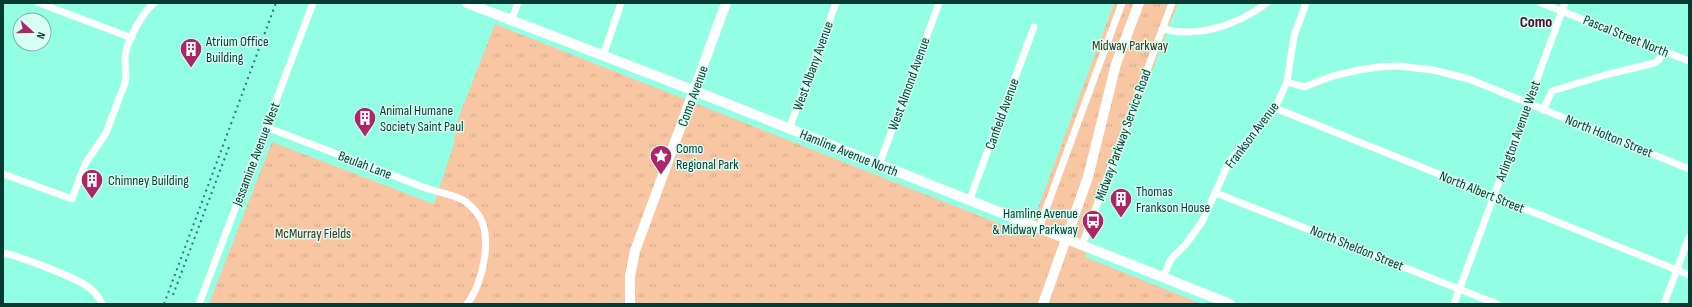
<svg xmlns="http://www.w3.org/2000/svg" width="1692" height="307" viewBox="0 0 1692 307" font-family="'Sofia Sans Condensed',sans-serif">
	<defs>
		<pattern id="park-tufts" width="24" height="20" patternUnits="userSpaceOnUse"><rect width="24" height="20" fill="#f9c6a3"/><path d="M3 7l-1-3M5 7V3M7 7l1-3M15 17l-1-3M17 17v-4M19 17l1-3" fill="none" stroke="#d4ab8d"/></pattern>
	</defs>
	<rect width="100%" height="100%" fill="#92fee3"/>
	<path fill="url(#park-tufts)" d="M1114 3H1178L1088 239 1085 257 1202 304H209L272 142 434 204 453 147 458 119 495 24 1028 235Z"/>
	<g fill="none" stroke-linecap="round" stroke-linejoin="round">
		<g stroke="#fff" stroke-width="7">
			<path d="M39 3 132 38"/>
			<path d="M1541 3 1689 61"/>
			<path d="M511 21 518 3"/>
			<path d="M1162 29C1200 38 1237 25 1267 3"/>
			<path d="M603 56 621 3"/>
			<path d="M1287 82 1304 87 1333 76 1359 70 1379 67 1398 66 1433 70 1469 79 1689 169"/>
			<path d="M1275 108 1689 275"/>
			<path d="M1543 110 1552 91 1605 75 1655 63 1659 60 1663 51"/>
			<path d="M266 127C318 147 369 166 420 186 434 192 450 193 463 200 468 203 473 208 477 213 494 234 483 284 467 304"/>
			<path d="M789 129 836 3"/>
			<path d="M879 165 939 3"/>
			<path d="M3 174 72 199 85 164 106 133 125 83C127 74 125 67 125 58 126 42 142 13 154 3"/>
			<path d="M1216 193 1497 304"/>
			<path d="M969 201 1034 27"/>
			<path d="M1039 228 1122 3"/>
			<path d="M1082 245 1172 3"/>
			<path d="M3 253C19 256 75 277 88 287 94 291 99 297 102 304"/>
			<path d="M1163 277 1171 259 1186 244 1202 222 1229 162 1240 148 1264 123 1275 108 1287 82 1294 36 1306 3"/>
			<path d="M199 304 313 3"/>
			<path d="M1454 304 1565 3"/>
			<path d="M1664 304 1689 237"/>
		</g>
		<g stroke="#fff" stroke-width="10">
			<path d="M467 3 695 91 1230 304"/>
			<path d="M630 304V276L635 251 726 3"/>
			<path d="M1043 304 1088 177 1116 64 1139 3"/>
		</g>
		<g stroke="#34796a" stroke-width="2" stroke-dasharray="2 4" stroke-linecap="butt">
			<path d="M173 295 229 147"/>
			<path d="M164 304 276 3"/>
		</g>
	</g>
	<defs>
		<g id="building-pin" transform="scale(1.15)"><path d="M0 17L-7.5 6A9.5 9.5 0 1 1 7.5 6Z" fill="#ad2468" stroke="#d6fef2"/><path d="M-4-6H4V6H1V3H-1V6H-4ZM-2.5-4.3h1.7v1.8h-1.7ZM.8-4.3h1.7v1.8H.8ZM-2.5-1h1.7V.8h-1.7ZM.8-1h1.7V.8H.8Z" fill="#fff"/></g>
		<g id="sight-pin" transform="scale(1.15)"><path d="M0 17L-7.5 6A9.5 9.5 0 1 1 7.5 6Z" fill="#ad2468" stroke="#d6fef2"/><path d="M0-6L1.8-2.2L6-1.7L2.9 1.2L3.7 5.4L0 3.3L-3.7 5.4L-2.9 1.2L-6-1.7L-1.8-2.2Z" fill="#fff"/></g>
		<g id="bus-pin" transform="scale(1.15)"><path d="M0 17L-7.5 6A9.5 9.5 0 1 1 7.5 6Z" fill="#ad2468" stroke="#d6fef2"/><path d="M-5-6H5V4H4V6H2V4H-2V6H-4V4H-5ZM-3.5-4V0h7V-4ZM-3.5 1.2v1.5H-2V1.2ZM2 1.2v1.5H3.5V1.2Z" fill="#fff"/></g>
	</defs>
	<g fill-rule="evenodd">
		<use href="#building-pin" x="191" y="49"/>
		<use href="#building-pin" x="365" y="118"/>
		<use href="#sight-pin" x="661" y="156"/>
		<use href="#building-pin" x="92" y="180"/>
		<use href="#building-pin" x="1121" y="199"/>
		<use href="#bus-pin" x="1093" y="221"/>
	</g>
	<g text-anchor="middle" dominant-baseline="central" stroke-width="3" stroke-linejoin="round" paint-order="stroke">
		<g font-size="14" fill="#073a30" stroke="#d6fef2">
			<text transform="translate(1626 36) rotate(22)">Pascal Street North</text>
			<text transform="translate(813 66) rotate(-70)">West Albany Avenue</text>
			<text transform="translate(909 84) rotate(-70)">West Almond Avenue</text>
			<text transform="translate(693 96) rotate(-70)">Como Avenue</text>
			<text transform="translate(1002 114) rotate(-70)">Canfield Avenue</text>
			<text transform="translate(1518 131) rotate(-70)">Arlington Avenue West</text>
			<text transform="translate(1123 135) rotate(-70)">Midway Parkway Service Road</text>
			<text transform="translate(1252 135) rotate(-53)">Frankson Avenue</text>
			<text transform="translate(1609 136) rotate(22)">North Holton Street</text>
			<text transform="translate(849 153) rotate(22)">Hamline Avenue North</text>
			<text transform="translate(256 154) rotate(-69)">Jessamine Avenue West</text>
			<text transform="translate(365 165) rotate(21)">Beulah Lane</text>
			<text transform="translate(1482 192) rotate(22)">North Albert Street</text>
			<text transform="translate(1357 248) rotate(22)">North Sheldon Street</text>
		</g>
		<g font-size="14" fill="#073a30" stroke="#d6fef2" text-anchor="start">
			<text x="206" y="41">Atrium Office<tspan x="206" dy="16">Building</tspan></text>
			<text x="380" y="110">Animal Humane<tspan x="380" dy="16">Society Saint Paul</tspan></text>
			<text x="676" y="148">Como<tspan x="676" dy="16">Regional Park</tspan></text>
			<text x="108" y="180">Chimney Building</text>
			<text x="1136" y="191">Thomas<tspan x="1136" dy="16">Frankson House</tspan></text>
			<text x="1078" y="213" text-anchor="end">Hamline Avenue<tspan x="1078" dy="16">&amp; Midway Parkway</tspan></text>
		</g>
		<g font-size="14" fill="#4b2b14" stroke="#d6fef2">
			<text x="1130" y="45">Midway Parkway</text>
			<text x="313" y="233">McMurray Fields</text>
		</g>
		<g font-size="16" font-weight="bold" fill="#4e0d2d" stroke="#d6fef2">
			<text x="1536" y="22">Como</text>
		</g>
	</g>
	<rect width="1692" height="307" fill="none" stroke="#073a30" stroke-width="8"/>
	<g transform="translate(32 32) rotate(111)"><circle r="19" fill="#d6fef2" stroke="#83b0a4"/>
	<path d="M0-3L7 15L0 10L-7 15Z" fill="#ad2468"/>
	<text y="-6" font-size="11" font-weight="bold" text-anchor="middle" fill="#073a30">N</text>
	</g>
</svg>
